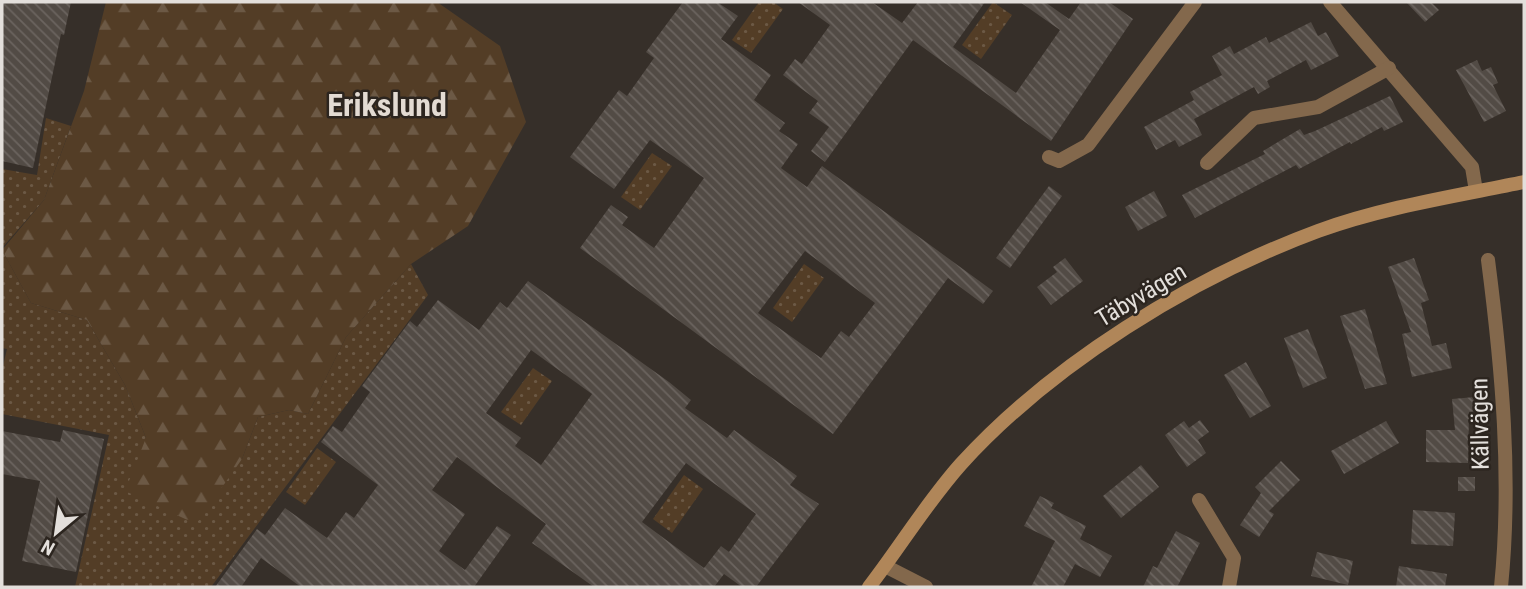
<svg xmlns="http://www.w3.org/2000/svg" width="1526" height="589" viewBox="0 0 1526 589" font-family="'Roboto Condensed',sans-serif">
	<defs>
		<pattern id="grass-dots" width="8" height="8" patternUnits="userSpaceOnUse" patternTransform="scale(1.75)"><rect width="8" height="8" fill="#533d26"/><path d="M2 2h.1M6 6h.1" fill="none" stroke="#6c5945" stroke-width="1.8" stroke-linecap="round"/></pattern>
		<pattern id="forest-firs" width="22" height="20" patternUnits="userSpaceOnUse" patternTransform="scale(1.75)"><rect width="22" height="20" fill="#533d26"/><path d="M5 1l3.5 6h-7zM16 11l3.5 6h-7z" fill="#6c5945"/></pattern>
		<pattern id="building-back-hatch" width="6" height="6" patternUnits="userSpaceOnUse" patternTransform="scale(1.75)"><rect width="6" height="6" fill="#524b45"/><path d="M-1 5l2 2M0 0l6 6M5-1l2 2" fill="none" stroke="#6b645f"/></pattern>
	</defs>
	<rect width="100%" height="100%" fill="#362f29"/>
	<g fill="url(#grass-dots)">
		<path d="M759 2H773L783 9 751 53 732 40Z"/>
		<path d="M993 2 1012 15 981 59 962 45Z"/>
		<path d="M46 118 71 126 44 200 2 248V169L37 175Z"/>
		<path d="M652 153 672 166 640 210 621 197Z"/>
		<path d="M2 250 31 303 87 320 125 385 146 438 242 459 258 417 289 410 308 414 346 337 411 264 428 295 211 587H75L109 435 2 414V370L7 349 2 348Z"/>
		<path d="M804 264 824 278 792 322 773 308Z"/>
		<path d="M533 368 552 381 521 425 501 412Z"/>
		<path d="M317 448 336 462 305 505 286 492Z"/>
		<path d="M684 475 703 489 672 533 653 519Z"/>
	</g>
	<path fill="url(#forest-firs)" d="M106 2H437L500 46 526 122 468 226 411 264 346 337 308 414 289 410 258 417 242 459 196 524 125 491 146 438 125 385 87 320 31 303 2 250 44 200 84 91Z"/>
	<g fill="url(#building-back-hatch)" fill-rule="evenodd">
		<path d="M2 2H71L64 35 61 34 33 168 2 161Z"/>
		<path d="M683 2H717L738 16 721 39 771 75 754 100 785 123 779 131 798 144 781 168 807 187 822 166 993 291 983 304 948 278 833 434 580 248 611 205 628 217 622 225 654 248 704 178 650 140 614 189 570 157 619 90 627 96 654 58 646 52ZM805 251 875 303 849 337 841 331 821 358 758 313Z"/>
		<path d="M798 2H872L902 23 918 2H985L953 47 1016 93 1060 30 1020 2H1045L1069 19 1081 2H1109L1133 19 1051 141 913 40 825 162 811 151 829 127 809 113 818 101 783 75 795 59 802 64 830 25Z"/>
		<path d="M1406 2H1431L1439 10 1425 22Z"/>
		<path d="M1311 22 1318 36 1326 32 1339 56 1311 70 1306 60 1267 81 1270 87 1258 94 1254 87 1194 119 1202 135 1179 147 1175 140 1156 150 1144 127 1194 100 1190 92 1222 75 1212 56 1230 46 1234 54 1266 37 1269 43Z"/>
		<path d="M1477 60 1482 71 1491 67 1498 83 1493 85 1506 111 1484 122 1456 70Z"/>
		<path d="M1390 96 1403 122 1384 131 1382 127 1351 144 1350 142 1299 169 1296 165 1195 218 1182 195 1265 154 1263 151 1300 129 1304 135 1315 131Z"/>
		<path d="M1049 186 1062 196 1010 268 996 258Z"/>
		<path d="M1154 191 1167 216 1138 231 1125 207Z"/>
		<path d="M1065 258 1083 281 1051 305 1037 287 1057 272 1053 267Z"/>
		<path d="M1414 258 1429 300 1421 303 1432 346 1446 343 1452 368 1412 377 1402 334 1411 332 1388 267Z"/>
		<path d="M528 281 669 382 691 400 685 408 727 438 734 430 797 476 790 485 819 504 756 587H742L724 574 714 587H594L532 543 546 524 457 457 432 490 465 514 439 551 465 570 497 526 511 535 474 587H301L261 558 241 587H215L257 529 265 535 285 508 327 538 346 512 354 518 378 485 321 442 333 426 342 432 370 392 362 386 410 321 417 327 438 300 479 330 500 302 507 308ZM531 350 592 394 541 465 515 446 521 438 486 413ZM686 463 756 514 729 552 721 546 704 568 642 522Z"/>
		<path d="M1365 309 1387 384 1365 389 1340 316Z"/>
		<path d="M1308 329 1327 378 1303 388 1284 338Z"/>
		<path d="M1246 362 1271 406 1250 418 1224 375Z"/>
		<path d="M1475 397 1476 411 1469 412 1468 463 1426 462V430H1455L1452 399Z"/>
		<path d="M1200 420 1209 432 1198 440 1206 453 1187 467 1165 435 1184 421 1189 428Z"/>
		<path d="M1386 421 1399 443 1344 474 1331 451Z"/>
		<path d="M63 430 104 439 76 572 22 561 40 481 2 474V431L60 442Z"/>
		<path d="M1281 461 1300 480 1269 511 1274 514 1259 537 1240 525 1261 493 1255 487Z"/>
		<path d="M1141 465 1159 487 1121 518 1103 496Z"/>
		<rect x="1458" y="477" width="17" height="14"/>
		<path d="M1040 496 1054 503 1051 508 1086 526 1080 539 1112 556 1100 577 1075 564 1063 587H1031L1055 541 1024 526Z"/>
		<path d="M1413 510 1455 513 1453 546 1411 544Z"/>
		<path d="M1176 531 1200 543 1177 587H1143L1153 566 1157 568Z"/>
		<path d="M1317 552 1353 561 1348 585 1311 576Z"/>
		<path d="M1399 566 1447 574 1445 587H1396Z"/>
	</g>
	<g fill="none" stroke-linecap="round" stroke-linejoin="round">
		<g stroke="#83684c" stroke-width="14">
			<path d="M1330 2 1472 167 1476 191"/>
			<path d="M1049 157 1059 161 1088 145 1195 2"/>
			<path d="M1207 163 1254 118 1318 107 1389 68"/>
			<path d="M1488 260C1502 368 1512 478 1501 587"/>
			<path d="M1199 500 1234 558 1229 587"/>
			<path d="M885 566 926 587"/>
		</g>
		<path stroke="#b08659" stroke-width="14" d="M869 587C900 547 927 502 961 464 1052 364 1191 278 1318 231 1384 207 1456 196 1524 182"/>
	</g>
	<g text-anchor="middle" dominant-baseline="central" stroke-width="5" stroke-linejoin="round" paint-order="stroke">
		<g font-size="24" fill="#e3dfdb" stroke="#2c251f">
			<text transform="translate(1141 295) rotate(-31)">Täbyvägen</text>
			<text transform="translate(1480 424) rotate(-91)">Källvägen</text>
		</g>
		<g font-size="32" font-weight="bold" fill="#e3dbd3" stroke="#2c251f">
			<text x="387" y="105">Erikslund</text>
		</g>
	</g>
	<rect width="1526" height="589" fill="none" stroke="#e3dfdb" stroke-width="7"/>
	<g transform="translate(56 533) rotate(209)" stroke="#2c251f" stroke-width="5" paint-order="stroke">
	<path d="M0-5L12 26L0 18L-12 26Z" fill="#e3dfdb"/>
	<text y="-10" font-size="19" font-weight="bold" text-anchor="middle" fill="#e3dfdb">N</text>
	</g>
</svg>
